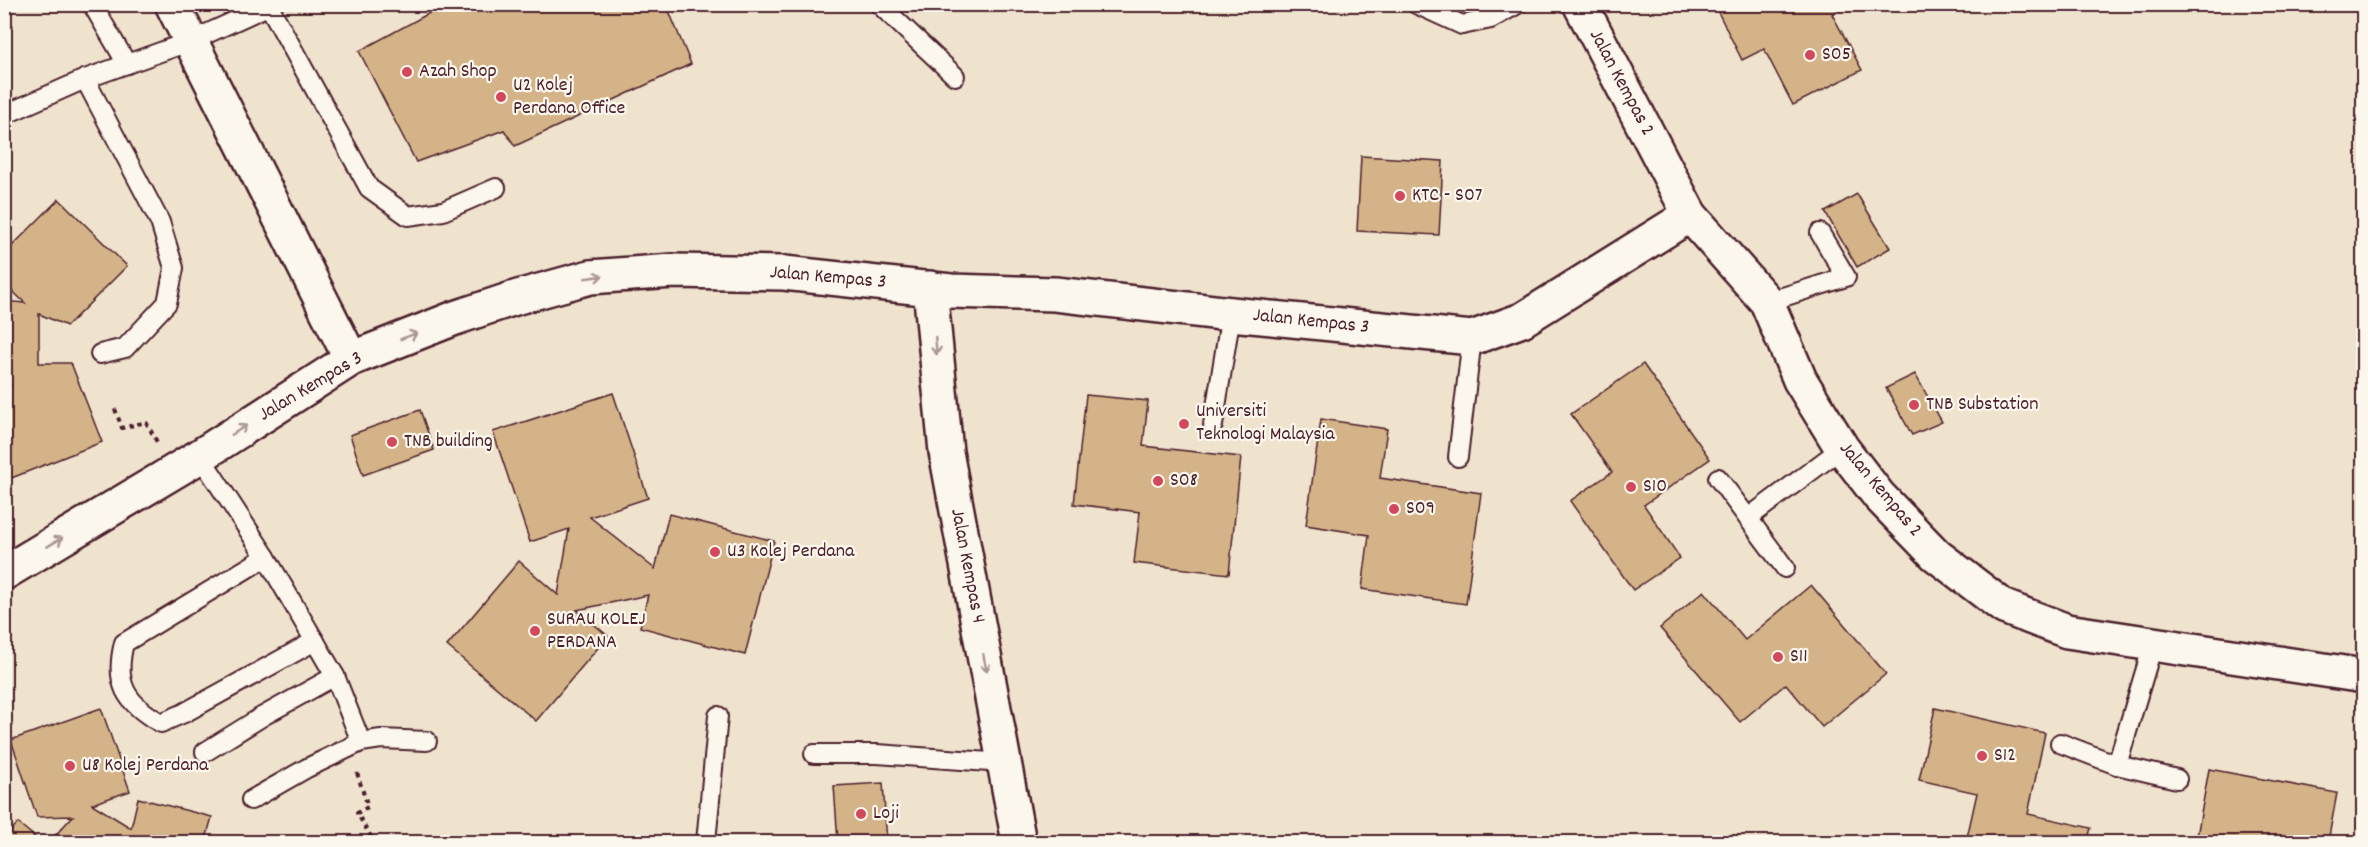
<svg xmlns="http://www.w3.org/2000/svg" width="2368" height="847" viewBox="0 0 2368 847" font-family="Dekko,sans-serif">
	<rect width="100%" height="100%" fill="#fbf7ec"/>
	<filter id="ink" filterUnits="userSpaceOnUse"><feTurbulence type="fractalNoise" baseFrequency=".0167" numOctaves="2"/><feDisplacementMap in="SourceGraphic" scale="12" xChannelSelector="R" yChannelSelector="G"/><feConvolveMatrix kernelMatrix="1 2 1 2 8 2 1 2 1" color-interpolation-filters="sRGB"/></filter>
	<g filter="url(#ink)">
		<rect fill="#f0e3ce" x="5" y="5" width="2358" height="837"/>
		<g fill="#d5b388" stroke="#4a1f2b" stroke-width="1.5">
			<path d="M446 4H666L691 64 515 146 504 130 416 162 359 51Z"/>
			<path d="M1714 4H1850L1832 14 1862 70 1793 105 1764 49 1742 60Z"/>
			<path d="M1361 156 1443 161 1439 235 1357 231Z"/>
			<path d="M1857 194 1890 248 1857 267 1825 212Z"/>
			<path d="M59 199 127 266 67 326 39 314V363H71L102 442 9 479 4 468V387L11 385 4 378V301L25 303 4 283V254Z"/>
			<path d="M1643 364 1710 459 1644 505 1680 558 1633 590 1570 501 1612 472 1571 414Z"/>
			<path d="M1915 374 1942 422 1912 435 1886 388Z"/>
			<path d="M613 393 648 498 590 517 655 569 669 514 774 541 745 655 640 627 648 595 577 610 608 636 536 721 447 646 519 561 558 595 569 529 530 542 493 432Z"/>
			<path d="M1086 395 1148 401 1143 446 1241 457 1229 574 1134 563 1140 512 1074 504Z"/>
			<path d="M420 410 434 450 363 475 350 435Z"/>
			<path d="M1321 419 1387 429 1380 478 1481 493 1466 604 1362 589 1369 535 1306 525Z"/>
			<path d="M1811 585 1886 674 1822 727 1786 684 1740 722 1660 628 1704 591 1745 640Z"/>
			<path d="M101 708 130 791 92 804 131 828 138 798 212 817 205 842H49L73 816 37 817 11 740Z"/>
			<path d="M1935 708 2045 733 2028 814 2091 828 2087 842H1966L1977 793 1919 780Z"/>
			<path d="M2209 769 2337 793 2328 842H2196Z"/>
			<path d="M883 783 887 842H838L834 786Z"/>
			<path d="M18 823 41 842H4V838Z"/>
		</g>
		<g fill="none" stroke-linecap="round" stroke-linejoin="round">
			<g stroke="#4a1f2b" stroke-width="22">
				<g id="lane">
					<path d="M92 4 127 64"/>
					<path d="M268 4 369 188 408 216 443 211 496 188"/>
					<path d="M879 4 955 76"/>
					<path d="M1416 4 1462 25 1491 19 1518 4"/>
					<path d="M85 79 160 222 174 268 167 303 125 348 100 354"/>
					<path d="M4 115 85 79 191 41 272 4"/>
					<path d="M1767 302 1846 277 1820 233"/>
					<path d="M1213 425 1231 314"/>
					<path d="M200 456 266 557 335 676 361 742"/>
					<path d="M1458 457 1472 338"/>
					<path d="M1718 478 1785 568"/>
					<path d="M1748 518 1842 448"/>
					<path d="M266 557 124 643C114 683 125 703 161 723L184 713 315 641"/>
					<path d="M2060 743 2117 765 2177 779"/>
					<path d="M205 752 263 716 335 676"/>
					<path d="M814 754H877L1004 763"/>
					<path d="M2117 765 2153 645"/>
					<path d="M251 800 307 768 361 742 381 739 427 741"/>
					<path d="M706 842 718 716"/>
				</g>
			</g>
			<g stroke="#4a1f2b" stroke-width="38">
				<g id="street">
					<path d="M172 4 351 359"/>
					<path d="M930 288 946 452 1019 842"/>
					<path d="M4 573 200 456 351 359 455 318 518 297 590 277 673 271 784 273 951 291 1055 294 1231 314 1472 338 1522 320 1690 215"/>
				</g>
			</g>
			<g stroke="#4a1f2b" stroke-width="38">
				<path id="secondary" d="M1580 4 1690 215 1767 302 1800 380 1842 448 1879 496 1936 555 2004 607 2067 631 2364 676"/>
			</g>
			<g stroke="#4a1f2b" stroke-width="4" stroke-dasharray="4.5 4.5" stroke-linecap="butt">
				<path d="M115 409 122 428 146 422 157 442"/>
				<path d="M357 773 368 807 357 813 374 842"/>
			</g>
			<use href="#lane" stroke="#fbf7ec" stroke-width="18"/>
			<use href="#street" stroke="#fbf7ec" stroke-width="33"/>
			<use href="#secondary" stroke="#fbf7ec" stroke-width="33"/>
		</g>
		<defs><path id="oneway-shaft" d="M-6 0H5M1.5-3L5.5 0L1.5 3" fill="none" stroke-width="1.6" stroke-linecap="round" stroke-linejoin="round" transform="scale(1.5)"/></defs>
		<g stroke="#ab9695">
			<use href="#oneway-shaft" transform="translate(594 277) rotate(-8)"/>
			<use href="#oneway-shaft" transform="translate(409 336) rotate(-21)"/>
			<use href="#oneway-shaft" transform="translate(936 346) rotate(85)"/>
			<use href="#oneway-shaft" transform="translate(239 430) rotate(-33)"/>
			<use href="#oneway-shaft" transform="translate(55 542) rotate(-31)"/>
			<use href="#oneway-shaft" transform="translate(985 663) rotate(79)"/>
		</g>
	</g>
	<g fill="#d1495b" stroke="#fbf7ec" stroke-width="2">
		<circle cx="1810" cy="55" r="6"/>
		<circle cx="407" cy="72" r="6"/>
		<circle cx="501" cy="97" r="6"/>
		<circle cx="1400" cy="196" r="6"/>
		<circle cx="1914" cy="405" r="6"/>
		<circle cx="1184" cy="424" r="6"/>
		<circle cx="392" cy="442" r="6"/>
		<circle cx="1158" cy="481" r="6"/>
		<circle cx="1631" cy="487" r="6"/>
		<circle cx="1394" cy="509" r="6"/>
		<circle cx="715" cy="552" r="6"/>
		<circle cx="535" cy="631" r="6"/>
		<circle cx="1778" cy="657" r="6"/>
		<circle cx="1982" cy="756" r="6"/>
		<circle cx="70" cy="766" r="6"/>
		<circle cx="861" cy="814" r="6"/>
	</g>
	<g text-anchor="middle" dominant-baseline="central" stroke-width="4.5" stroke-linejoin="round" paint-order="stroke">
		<g font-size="20" fill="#4a1f2b" stroke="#fbf7ec" text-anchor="start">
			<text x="1822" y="55">S05</text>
			<text x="419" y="72">Azah Shop</text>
			<text x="513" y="86">U2 Kolej<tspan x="513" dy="23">Perdana Office</tspan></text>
			<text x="1412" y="196">KTC - S07</text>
			<text x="1926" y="405">TNB Substation</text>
			<text x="1196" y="412">Universiti<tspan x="1196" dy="23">Teknologi Malaysia</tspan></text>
			<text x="404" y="442">TNB building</text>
			<text x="1170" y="481">S08</text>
			<text x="1643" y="487">S10</text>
			<text x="1406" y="509">S09</text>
			<text x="727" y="552">U3 Kolej Perdana</text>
			<text x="547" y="620">SURAU KOLEJ<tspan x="547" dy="23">PERDANA</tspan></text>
			<text x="1790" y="657">S11</text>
			<text x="1994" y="756">S12</text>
			<text x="82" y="766">U8 Kolej Perdana</text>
			<text x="873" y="814">Loji</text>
		</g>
		<g font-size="20" fill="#4a1f2b" stroke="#fbf7ec">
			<text transform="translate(1621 83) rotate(62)">Jalan Kempas 2</text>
			<text transform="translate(828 278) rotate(5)">Jalan Kempas 3</text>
			<text transform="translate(1311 322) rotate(6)">Jalan Kempas 3</text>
			<text transform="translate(311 387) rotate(-31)">Jalan Kempas 3</text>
			<text transform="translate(1880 490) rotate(50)">Jalan Kempas 2</text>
			<text transform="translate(967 566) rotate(79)">Jalan Kempas 4</text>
		</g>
	</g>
	<rect width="2368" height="847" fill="none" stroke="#fbf7ec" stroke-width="24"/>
	<rect x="12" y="12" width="2344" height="823" fill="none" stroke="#4a1f2b" stroke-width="2" filter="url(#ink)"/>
</svg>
